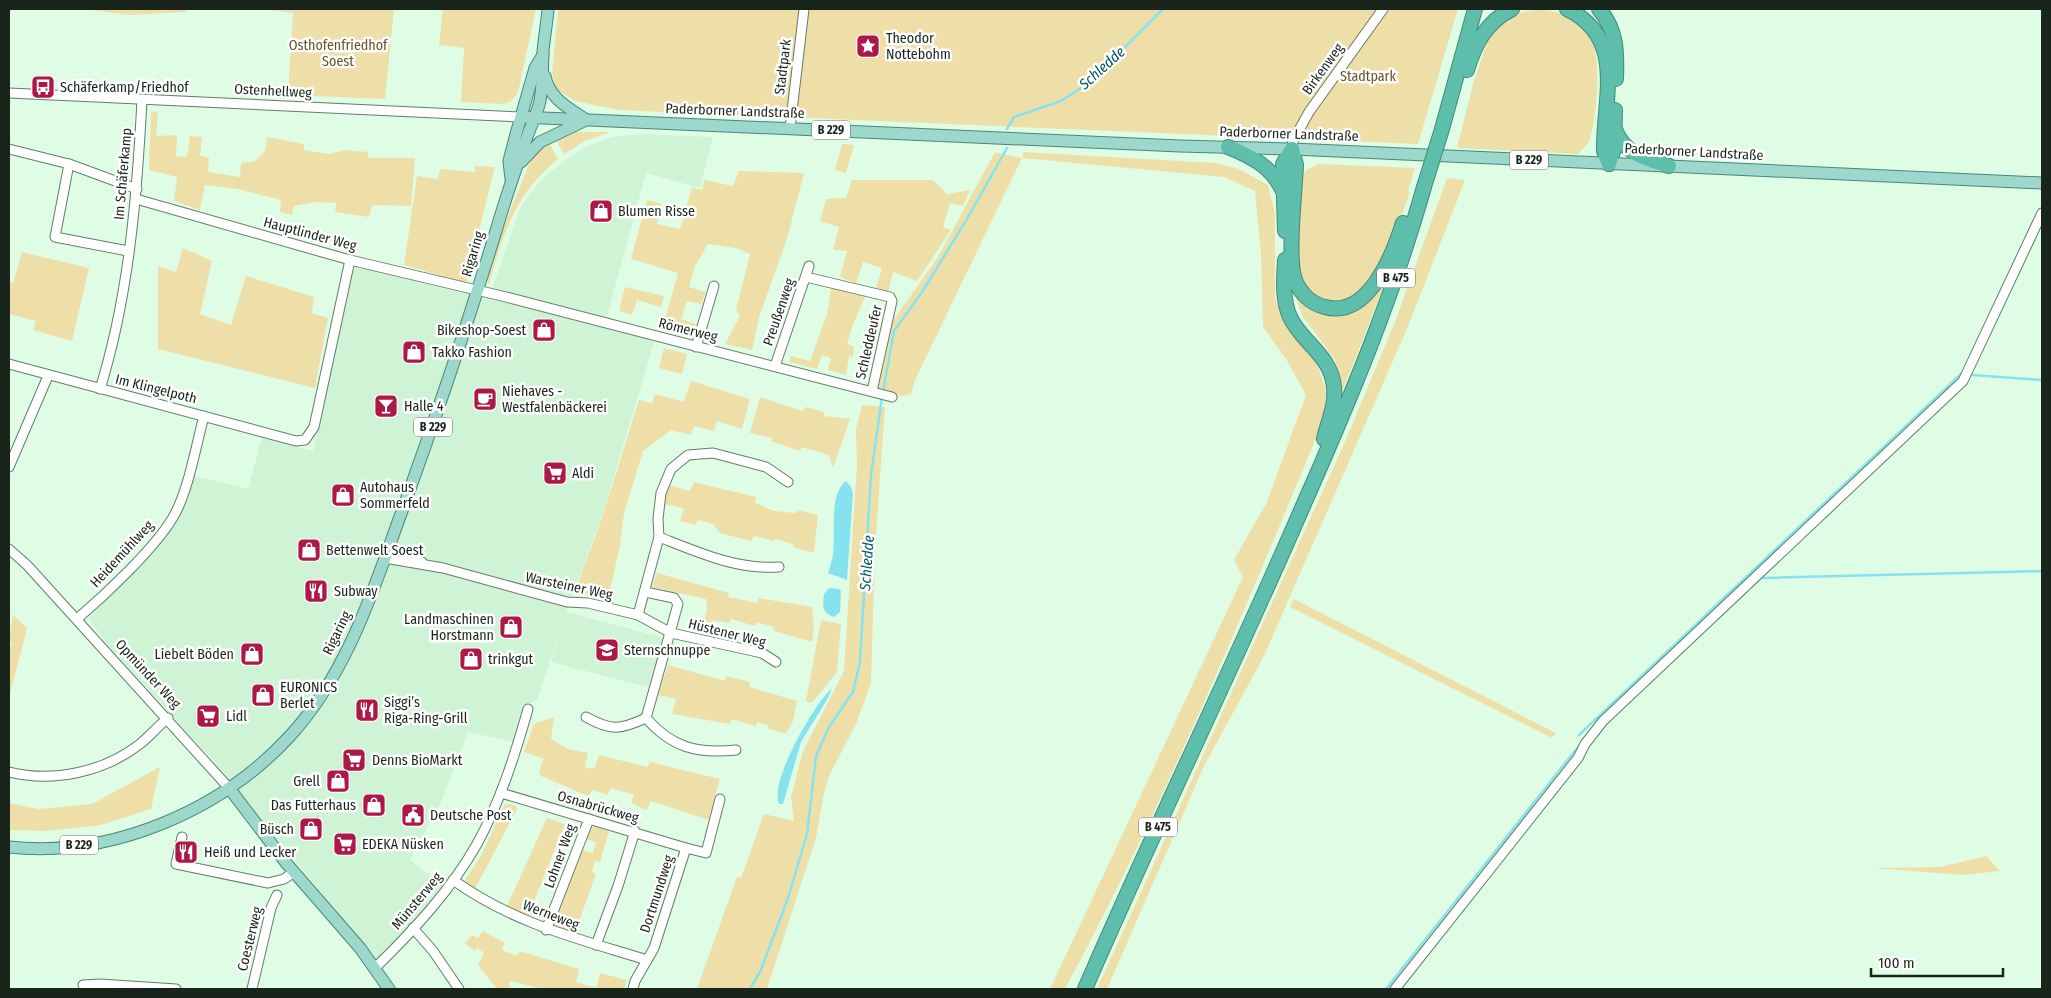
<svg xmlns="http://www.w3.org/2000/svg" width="2051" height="998" viewBox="0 0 2051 998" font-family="'Fira Sans Condensed',sans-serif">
	<rect width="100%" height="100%" fill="#dffde5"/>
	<path fill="#cef3d5" d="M640 134 713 137 700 188 646 173 607 316 654 342 604 510 566 612 664 638 648 687 551 662 565 616 537 700 524 706 514 742 468 732 441 802 410 860 446 887 378 962 218 766 115 653 88 619 152 551 177 519 194 476 248 489 262 438 313 451 354 265 461 293 493 287 521 206 541 180 569 157 587 146 612 137Z"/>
	<g fill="#eedfa8">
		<path d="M85 9H186V12L128 15Z"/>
		<path d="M264 9H394L385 99 288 95 293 13Z"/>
		<path d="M443 9H536L518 93 510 102 504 104 461 102 464 48 439 45Z"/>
		<path d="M558 9H1458L1418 144 619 110 575 101 556 89 552 73Z"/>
		<path d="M1541 9C1560 12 1584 19 1592 39 1601 62 1597 115 1590 139 1589 144 1582 149 1578 154L1457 148 1473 84 1489 37 1502 23 1519 13Z"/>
		<path d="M151 111 158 112 156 136 177 135 176 156 187 157 190 136 202 137 200 156 209 158 208 172 240 177 241 163 255 161 265 151 267 137 304 144V150L329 154 346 150 368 152V158H415L411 206 372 205 369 217 335 212 336 203 317 202 294 206 292 215 280 212 281 200 237 189 205 185 200 210 174 201 177 177 149 170Z"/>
		<path d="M571 132H611L585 141 564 154 554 137Z"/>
		<path d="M548 141 558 159C515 194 504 232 489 284L487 279 501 233 527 169 537 151Z"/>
		<path d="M842 144 854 145 846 173 835 170Z"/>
		<path d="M995 152 1022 158 1023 152 1216 163 1239 169 1268 185 1275 213V298L1286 325 1317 364 1326 390 1324 419C1244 612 1164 805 1065 989H1050L1243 577 1234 560 1267 502 1306 395 1286 359 1263 327 1261 254 1255 191 1224 177 1022 158 915 380 911 394 901 396 877 387 887 329 938 257Z"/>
		<path d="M1319 164 1415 168 1408 191 1410 192 1395 236 1369 285 1347 303H1323L1304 288 1297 265 1302 178 1306 170Z"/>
		<path d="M475 166 495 167 466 283 404 265 417 176 438 179 440 169 475 172Z"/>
		<path d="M739 171 804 173 787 239 760 314 752 350 725 344 740 316 736 310 750 254 736 248 708 244 695 266 689 287 706 292 701 304 687 301 681 319 696 324 693 338 662 330 678 273 631 259 647 200 662 204 657 224 680 229 692 188 702 190 704 180 733 186Z"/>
		<path d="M1447 178 1465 180 1409 324 1264 656 1204 766 1107 989H1097L1344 444 1395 322Z"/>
		<path d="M852 180H933L947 194 970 190 963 206 950 203 943 227 951 230 917 281 893 272 888 292 876 288 882 268 863 262 856 283 840 277 847 251 833 250 839 227 820 221 826 199 846 198Z"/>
		<path d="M183 248 212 261 200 314 231 325 246 276 314 297 312 313 328 318 315 388 158 349V266L176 272Z"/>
		<path d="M22 252 89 268 72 341 33 330 36 321 9 314V282L13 283Z"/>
		<path d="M1388 276 1341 394 1335 360 1302 315 1293 289C1310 317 1343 324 1369 301 1376 295 1382 284 1388 276Z"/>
		<path d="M832 284 867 292 852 327 847 344 854 347 853 357 849 356 846 375 828 370 831 358 822 355 817 369 789 362 791 356 810 361 827 314Z"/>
		<path d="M625 287 664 296 661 307 637 300 632 315 619 311Z"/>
		<path d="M664 348 687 354 682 374 659 368Z"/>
		<path d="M691 381 750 399 742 429 717 421 714 431 694 426 691 435 671 430 643 451 624 513 620 545 608 600 575 591 603 515 639 400 652 403 655 394 684 402Z"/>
		<path d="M760 397 802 411 806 407 824 412V416L850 419 833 468 829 455 802 447 800 451 771 441 772 438 750 433Z"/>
		<path d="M862 405 885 407 875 548 871 683 856 724 829 776 824 793 816 838 767 989H697L737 877 741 878 764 814 794 821 791 797 803 751 844 671 857 464 856 429Z"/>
		<path d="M694 482 756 497 755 503 774 511 795 513 798 510 818 515 814 553 793 547V544L775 539 773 541 754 536 751 541 720 533 713 524 698 520 696 525 680 521 684 508 664 504 669 485 690 491Z"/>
		<path d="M657 573 729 593 728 597 757 603 759 598 812 607 814 627 812 642 774 631 773 627 757 622 755 626 731 619 729 623 713 620 709 635 701 632 707 610 706 599 652 587Z"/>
		<path d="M1294 599 1556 733 1552 738 1290 607Z"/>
		<path d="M13 615 27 628 9 698V654L12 642 9 641Z"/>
		<path d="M821 620 841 624 837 672 812 703 806 701Z"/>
		<path d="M668 665 725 681 726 676 750 682 749 687 797 701 793 721 786 734 767 728 768 725 757 722 756 726 732 719 730 724 672 714 676 699 658 695Z"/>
		<path d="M554 717 551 739 568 749 588 753 585 767 594 769 599 755 648 767 650 762 720 779 708 820 651 801 647 810 631 803 634 795 611 788 607 795 593 790 588 796 541 776 539 771 544 759 524 752 534 724Z"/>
		<path d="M160 767 151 809 101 825 47 831 9 830V803L39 809 92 804Z"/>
		<path d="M509 804 515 805 517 809 476 887 471 889 463 883 481 856 504 805Z"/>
		<path d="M547 818 565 824 528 916 507 906Z"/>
		<path d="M593 826 609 831 600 862 595 861 592 872 596 874 575 932 552 925 582 850 593 853 596 842 586 839Z"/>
		<path d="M1986 856 2000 871 1963 875 1872 868 1940 867Z"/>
		<path d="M483 931 505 943 502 950 516 956 520 951 579 969 576 982 596 988 600 973 627 980 624 989H544L509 981 510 989H497L478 965 484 953 477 948 474 951 465 943 472 935 478 938Z"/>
	</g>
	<g fill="#85e3f0">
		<path d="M846 481 851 487 853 493 847 580 828 573C830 567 832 560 833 554 836 534 828 495 846 481Z"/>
		<path d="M829 588 839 589 841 591 840 612 834 617C821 613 823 605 824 594Z"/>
		<path d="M832 688 828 698 801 742 783 804H779C769 782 814 704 832 688Z"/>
	</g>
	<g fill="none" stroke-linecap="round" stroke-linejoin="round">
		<g stroke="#85e3f0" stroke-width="2.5">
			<path d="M1007 129 1014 117 1061 101 1090 82 1163 9"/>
			<path d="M1972 375 2042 380"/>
			<path d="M883 392 894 331 922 292 964 224 1007 148"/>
			<path d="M1762 578 2042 571"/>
			<path d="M1579 735 1961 374"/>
			<path d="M750 989 761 970 788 898 807 834 816 756 829 727 853 692 860 662 871 475 882 397"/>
			<path d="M1386 989 1578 747"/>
		</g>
		<g stroke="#627d67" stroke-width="11">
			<g id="minor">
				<path d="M9 93 521 117"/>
				<path d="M790 128 804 9"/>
				<path d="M9 149 69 164 137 189"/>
				<path d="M1292 149 1293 141 1309 112 1383 9"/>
				<path d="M69 164 55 237 128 251"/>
				<path d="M136 199 350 260 506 297 892 397"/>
				<path d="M806 277 890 297 892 301 872 391"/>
				<path d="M696 347 714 286"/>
				<path d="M9 364 296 441 305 440 314 427 350 260"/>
				<path d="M775 366 809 266"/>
				<path d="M100 389C129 296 137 196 142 100"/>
				<path d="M9 467 48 376"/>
				<path d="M659 537C697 552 737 570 779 567"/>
				<path d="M389 547 422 562"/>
				<path d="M9 549 27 565 229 788"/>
				<path d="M385 558 443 568 567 602 588 603 638 615 671 633 762 653 776 662"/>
				<path d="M638 615 659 537 658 519 661 493 671 469 688 455 713 453 766 467 788 482"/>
				<path d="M77 619C105 595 153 550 172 519 188 494 196 445 204 416"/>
				<path d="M586 717C611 731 620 730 646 718L678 604 674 598 645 592"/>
				<path d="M646 718C672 748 698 754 736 750"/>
				<path d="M9 772C53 783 104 772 140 744 150 736 158 726 168 718"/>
				<path d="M501 793 686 848"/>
				<path d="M182 837 176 864 268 883 284 879 294 872"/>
				<path d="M453 880C515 924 576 938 647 960"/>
				<path d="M413 928 433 951 459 989"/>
				<path d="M546 930 589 819"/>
				<path d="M596 945 618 886 635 831"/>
				<path d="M375 968C413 931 451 890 477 844 500 802 515 755 528 709"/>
				<path d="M83 985 100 984 176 989"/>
				<path d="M252 989 271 908 277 895"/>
				<path d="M633 989 635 981 654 948 686 848 706 853 720 799"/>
				<path d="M1395 989 1578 758 1585 744 1603 721 1963 381 2042 213"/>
			</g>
		</g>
		<g stroke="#468879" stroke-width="13">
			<g id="major">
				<path d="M545 76C549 98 568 108 585 119"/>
				<path d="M521 117 1180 146 1292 149 2042 183"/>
				<path d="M521 162 540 142 584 121"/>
				<path d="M511 179 509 161 516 134 535 68 543 55"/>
				<path d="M229 788 287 864 360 948 389 989"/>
				<path d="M9 847C111 858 221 811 290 736 345 676 371 597 398 522 433 426 466 329 496 231 505 199 516 168 527 137 531 125 537 114 540 101 543 84 542 69 543 52 544 38 547 23 548 9"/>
			</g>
		</g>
		<g stroke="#468879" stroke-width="16">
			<g id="highway">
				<path d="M1567 9C1627 38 1603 99 1604 151L1609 164"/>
				<path d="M1599 9C1617 30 1617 52 1616 79"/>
				<path d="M1467 70C1475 44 1486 22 1512 9"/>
				<path d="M1442 129 1475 9"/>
				<path d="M1615 129C1623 153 1646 159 1669 166"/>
				<path d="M1228 147C1251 156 1272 167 1283 191"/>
				<path d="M1292 149 1296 165C1295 191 1287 258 1295 280 1300 293 1311 304 1325 307 1368 319 1393 255 1403 223"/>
				<path d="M1609 164 1614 148 1615 110"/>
				<path d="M1285 231 1283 164 1292 149"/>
				<path d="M1285 260C1284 278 1282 299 1290 317 1302 343 1331 355 1334 387 1336 406 1328 421 1324 439"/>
				<path d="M1085 989C1155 827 1233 668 1303 506 1349 402 1393 297 1424 187"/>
			</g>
		</g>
		<use href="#minor" stroke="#fff" stroke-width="9"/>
		<use href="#major" stroke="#9ed8cd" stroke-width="11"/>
		<use href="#highway" stroke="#5ebeac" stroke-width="14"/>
		<g stroke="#468879" stroke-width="16" stroke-linecap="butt">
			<path id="highway-bridge" d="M1424 187 1442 129"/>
		</g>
		<use href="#highway-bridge" stroke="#5ebeac" stroke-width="14"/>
	</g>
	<defs>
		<g id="sight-square" transform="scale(1.25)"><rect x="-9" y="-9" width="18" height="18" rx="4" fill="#ac1847" stroke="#fff"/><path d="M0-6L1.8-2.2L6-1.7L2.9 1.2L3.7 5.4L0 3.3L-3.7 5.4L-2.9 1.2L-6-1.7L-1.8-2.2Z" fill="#fff"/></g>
		<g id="bus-square" transform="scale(1.25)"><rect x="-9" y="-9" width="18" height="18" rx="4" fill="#ac1847" stroke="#fff"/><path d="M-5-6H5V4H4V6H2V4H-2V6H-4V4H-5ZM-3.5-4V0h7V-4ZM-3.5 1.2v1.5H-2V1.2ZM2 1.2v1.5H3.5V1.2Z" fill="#fff"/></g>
		<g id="shop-square" transform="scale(1.25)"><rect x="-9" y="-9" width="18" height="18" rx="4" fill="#ac1847" stroke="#fff"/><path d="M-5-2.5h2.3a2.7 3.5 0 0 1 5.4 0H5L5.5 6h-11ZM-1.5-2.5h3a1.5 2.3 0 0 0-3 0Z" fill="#fff"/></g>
		<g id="cafe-square" transform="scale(1.25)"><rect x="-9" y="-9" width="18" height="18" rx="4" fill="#ac1847" stroke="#fff"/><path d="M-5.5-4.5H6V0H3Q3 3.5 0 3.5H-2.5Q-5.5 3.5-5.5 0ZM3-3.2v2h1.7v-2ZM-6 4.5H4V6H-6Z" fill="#fff"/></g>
		<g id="bar-square" transform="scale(1.25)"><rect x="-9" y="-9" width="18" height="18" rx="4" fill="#ac1847" stroke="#fff"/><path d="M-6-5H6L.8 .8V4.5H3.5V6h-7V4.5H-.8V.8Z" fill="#fff"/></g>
		<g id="supermarket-square" transform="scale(1.25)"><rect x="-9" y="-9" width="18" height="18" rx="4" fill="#ac1847" stroke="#fff"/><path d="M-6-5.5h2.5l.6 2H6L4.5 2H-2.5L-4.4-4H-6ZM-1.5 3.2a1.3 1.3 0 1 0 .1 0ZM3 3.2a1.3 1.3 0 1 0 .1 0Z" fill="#fff"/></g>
		<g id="restaurant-square" transform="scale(1.25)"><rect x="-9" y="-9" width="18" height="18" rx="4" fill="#ac1847" stroke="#fff"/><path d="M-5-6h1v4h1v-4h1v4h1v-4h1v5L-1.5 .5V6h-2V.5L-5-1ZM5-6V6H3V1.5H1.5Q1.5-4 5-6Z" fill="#fff"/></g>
		<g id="school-square" transform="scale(1.25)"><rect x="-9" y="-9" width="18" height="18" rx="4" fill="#ac1847" stroke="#fff"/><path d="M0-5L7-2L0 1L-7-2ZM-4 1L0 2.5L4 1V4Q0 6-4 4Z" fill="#fff"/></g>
		<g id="civic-square" transform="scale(1.25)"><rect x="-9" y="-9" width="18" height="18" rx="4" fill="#ac1847" stroke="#fff"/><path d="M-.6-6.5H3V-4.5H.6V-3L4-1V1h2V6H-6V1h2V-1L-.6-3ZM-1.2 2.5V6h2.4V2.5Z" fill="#fff"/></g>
	</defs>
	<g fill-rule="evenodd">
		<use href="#sight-square" x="868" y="46"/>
		<use href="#bus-square" x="43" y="87"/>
		<use href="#shop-square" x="601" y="211"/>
		<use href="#shop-square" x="544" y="330"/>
		<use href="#shop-square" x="414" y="352"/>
		<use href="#cafe-square" x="485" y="399"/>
		<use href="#bar-square" x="386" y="406"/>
		<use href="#supermarket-square" x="555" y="473"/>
		<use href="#shop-square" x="343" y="495"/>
		<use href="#shop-square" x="309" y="550"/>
		<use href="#restaurant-square" x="316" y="591"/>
		<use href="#shop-square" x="511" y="627"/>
		<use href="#school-square" x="607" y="650"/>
		<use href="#shop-square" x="252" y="654"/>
		<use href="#shop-square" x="471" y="659"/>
		<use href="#shop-square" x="263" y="695"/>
		<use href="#restaurant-square" x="367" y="710"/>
		<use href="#supermarket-square" x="208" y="716"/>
		<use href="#supermarket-square" x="354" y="760"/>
		<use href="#shop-square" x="338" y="781"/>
		<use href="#shop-square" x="374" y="805"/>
		<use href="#civic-square" x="413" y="815"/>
		<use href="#shop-square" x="311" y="829"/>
		<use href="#supermarket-square" x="345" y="844"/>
		<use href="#restaurant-square" x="186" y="852"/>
	</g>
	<g text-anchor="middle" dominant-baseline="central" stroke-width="5" stroke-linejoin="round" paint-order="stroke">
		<g fill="#fff" stroke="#5e665f" stroke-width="1">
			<rect x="812" y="120.5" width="38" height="19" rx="4"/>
			<rect x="1510" y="150.5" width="38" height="19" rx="4"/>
			<rect x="1377" y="268.5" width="38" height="19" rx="4"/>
			<rect x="414" y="417.5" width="38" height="19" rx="4"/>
			<rect x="1139" y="817.5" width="38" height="19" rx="4"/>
			<rect x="60" y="835.5" width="38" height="19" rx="4"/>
		</g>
		<g font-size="12" font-weight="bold" fill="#19241b">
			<text x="831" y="130">B 229</text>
			<text x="1529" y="160">B 229</text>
			<text x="1396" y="278">B 475</text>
			<text x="433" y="427">B 229</text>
			<text x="1158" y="827">B 475</text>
			<text x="79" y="845">B 229</text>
		</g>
		<g font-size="14" fill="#19241b" stroke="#fff" text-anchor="start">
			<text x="886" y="38">Theodor<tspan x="886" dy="16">Nottebohm</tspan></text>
			<text x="60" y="87">Schäferkamp/Friedhof</text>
			<text x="618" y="211">Blumen Risse</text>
			<text x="526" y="330" text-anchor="end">Bikeshop-Soest</text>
			<text x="432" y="352">Takko Fashion</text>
			<text x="502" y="391">Niehaves -<tspan x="502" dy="16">Westfalenbäckerei</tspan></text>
			<text x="404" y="406">Halle 4</text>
			<text x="572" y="473">Aldi</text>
			<text x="360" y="487">Autohaus<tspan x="360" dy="16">Sommerfeld</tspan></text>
			<text x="326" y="550">Bettenwelt Soest</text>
			<text x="334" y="591">Subway</text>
			<text x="494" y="619" text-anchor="end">Landmaschinen<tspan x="494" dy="16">Horstmann</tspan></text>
			<text x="624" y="650">Sternschnuppe</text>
			<text x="234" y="654" text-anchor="end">Liebelt Böden</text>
			<text x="488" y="659">trinkgut</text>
			<text x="280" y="687">EURONICS<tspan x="280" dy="16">Berlet</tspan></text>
			<text x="384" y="702">Siggi’s<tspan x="384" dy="16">Riga-Ring-Grill</tspan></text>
			<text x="226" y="716">Lidl</text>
			<text x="372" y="760">Denns BioMarkt</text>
			<text x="320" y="781" text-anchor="end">Grell</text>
			<text x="356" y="805" text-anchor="end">Das Futterhaus</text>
			<text x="430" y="815">Deutsche Post</text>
			<text x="294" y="829" text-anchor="end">Büsch</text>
			<text x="362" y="844">EDEKA Nüsken</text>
			<text x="204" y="852">Heiß und Lecker</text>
		</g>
		<g font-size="14" fill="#645723" stroke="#fff">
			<text x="338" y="45">Osthofenfriedhof<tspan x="338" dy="16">Soest</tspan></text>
			<text x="1368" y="76">Stadtpark</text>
		</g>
		<g font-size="14" fill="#19241b" stroke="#fff">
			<text transform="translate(783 67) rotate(-83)">Stadtpark</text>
			<text transform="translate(1323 69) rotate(-54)">Birkenweg</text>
			<text transform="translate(273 91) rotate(3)">Ostenhellweg</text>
			<text transform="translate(735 111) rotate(2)">Paderborner Landstraße</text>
			<text transform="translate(1289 134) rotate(2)">Paderborner Landstraße</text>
			<text transform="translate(1694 152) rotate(3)">Paderborner Landstraße</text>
			<text transform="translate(123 174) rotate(-85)">Im Schäferkamp</text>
			<text transform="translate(310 234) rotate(15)">Hauptlinder Weg</text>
			<text transform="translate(473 254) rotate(-73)">Rigaring</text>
			<text transform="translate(779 312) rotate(-71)">Preußenweg</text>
			<text transform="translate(688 330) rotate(14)">Römerweg</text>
			<text transform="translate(869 342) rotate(-77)">Schleddeufer</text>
			<text transform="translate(156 389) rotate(14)">Im Klingelpoth</text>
			<text transform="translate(122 554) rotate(-47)">Heidemühlweg</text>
			<text transform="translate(569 586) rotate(12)">Warsteiner Weg</text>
			<text transform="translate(337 633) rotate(-64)">Rigaring</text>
			<text transform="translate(727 633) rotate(14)">Hüstener Weg</text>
			<text transform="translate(148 674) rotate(47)">Opmünder Weg</text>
			<text transform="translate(598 807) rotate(16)">Osnabrückweg</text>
			<text transform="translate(560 856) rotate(-70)">Lohner Weg</text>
			<text transform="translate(657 894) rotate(-72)">Dortmundweg</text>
			<text transform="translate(417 901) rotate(-50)">Münsterweg</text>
			<text transform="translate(551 915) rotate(21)">Werneweg</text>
			<text transform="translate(250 939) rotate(-76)">Coesterweg</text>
		</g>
		<g font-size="15" font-style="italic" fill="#005862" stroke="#fff">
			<text transform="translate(1102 68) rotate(-42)">Schledde</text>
			<text transform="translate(867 563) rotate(-86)">Schledde</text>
		</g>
	</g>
	<rect width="2051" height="998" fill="none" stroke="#19241b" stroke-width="20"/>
	<path d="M1871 968v8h132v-8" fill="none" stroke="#19241b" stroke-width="2.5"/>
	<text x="1878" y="968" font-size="15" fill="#19241b" stroke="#ffffff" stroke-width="4" paint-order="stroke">100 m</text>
</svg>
